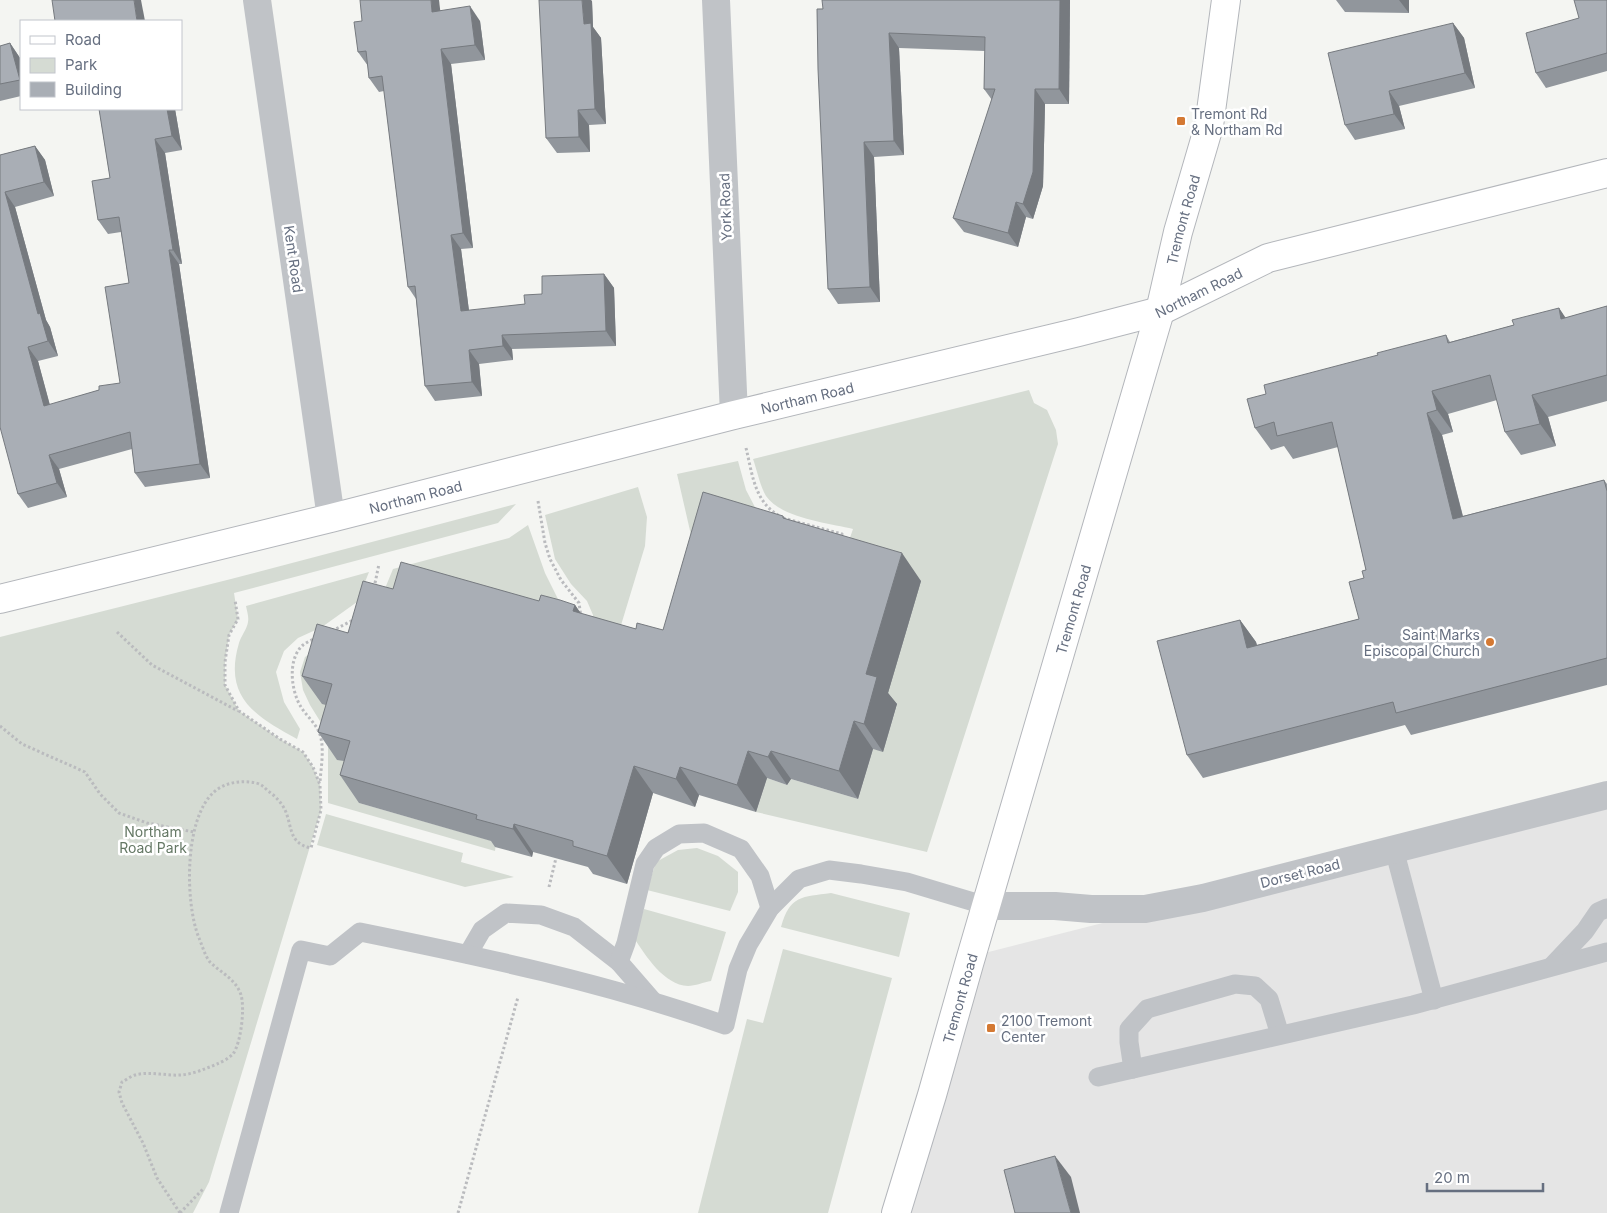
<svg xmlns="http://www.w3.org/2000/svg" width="1607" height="1213" viewBox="0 0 1607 1213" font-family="Inter,sans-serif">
	<rect width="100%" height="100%" fill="#f4f5f2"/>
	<path fill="#e5e5e5" d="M1607 795V1213H897L969 957Z"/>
	<g fill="#d5dbd3">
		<path d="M1029 390 1034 403 1047 410 1056 430 1058 444 927 852 756 812 767 778 787 785 791 779 858 799 873 749 883 751 897 705 886 701 843 558 853 529C828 523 781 518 766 496 760 486 757 470 753 459Z"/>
		<path d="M738 461 746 490 757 511 691 535 677 474Z"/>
		<path d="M638 487 647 517 645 546 615 645 594 632 593 615 587 601 571 584 555 559 545 515Z"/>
		<path d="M516 504 498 523 234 593 238 619 229 635 225 662V685L239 711 280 739 303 752 313 767 320 785 321 810 209 1182 193 1213H0V637L231 579Z"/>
		<path d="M528 525 545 573 563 609 351 712 369 769 359 803 496 842 495 851 328 803V734L310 705 303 690 300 672 305 657 323 645 347 635 379 603 393 569 509 538Z"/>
		<path d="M369 572 357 602 322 627 298 638 284 651 276 672 284 702 300 729 297 739C255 716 223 697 239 643 241 636 247 629 248 622 249 617 247 611 246 606Z"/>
		<path d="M326 814 463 853 461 862 514 877 465 887 317 845Z"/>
		<path d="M697 848 718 856 738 872V892L730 911 647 890 656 862 678 850Z"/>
		<path d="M831 893 910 913 899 957 781 927C790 895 802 897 831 893Z"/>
		<path d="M644 909 726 932 711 981C704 982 695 986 688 986 664 985 646 956 634 938Z"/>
		<path d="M783 949 892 978 828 1213H698L747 1019 763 1023Z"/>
	</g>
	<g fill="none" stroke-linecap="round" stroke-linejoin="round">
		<g stroke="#b3b6bb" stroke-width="30">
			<g id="secondary">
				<path id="s1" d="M0 599 331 518 734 415 1079 332 1160 311 1268 258 1607 173"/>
				<path id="s2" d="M896 1213 932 1095 969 964 1160 311 1178 232 1209 126 1226 0"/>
			</g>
		</g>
		<g stroke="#babbbe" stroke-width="3" stroke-dasharray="2.5 2.5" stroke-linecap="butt">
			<path d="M746 448C752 472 754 501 778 515"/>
			<path d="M538 501 545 543 550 559 561 580 579 603 581 617"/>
			<path d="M783 518 842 534 841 539"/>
			<path d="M374 588 379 564"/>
			<path d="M332 631 355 619"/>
			<path d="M117 632 152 665 238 711"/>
			<path d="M317 637C312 640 307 642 303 645 287 659 291 691 301 707 306 715 315 723 319 732 325 746 321 767 320 782"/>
			<path d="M0 726 22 744 85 772 100 794 119 813 147 823 194 832"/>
			<path d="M549 887 556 858"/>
			<path d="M180 1213 157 1178 143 1143 122 1103 119 1092 122 1082C126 1080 131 1076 135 1075 150 1071 166 1076 181 1075 193 1074 205 1069 217 1064 222 1062 229 1058 233 1054 241 1043 245 1008 241 995 236 979 221 973 210 962 205 956 202 945 199 938 185 904 184 820 213 793 224 782 242 780 256 783 261 784 264 787 268 791 274 795 280 801 284 808 293 825 287 843 311 848L321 810 320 785 313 767 303 752 280 739 239 711 225 685V662L229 635 238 619 235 600"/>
			<path d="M180 1213 204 1188"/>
			<path d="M458 1213 518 997"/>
		</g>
		<g stroke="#c0c3c7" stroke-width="19">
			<path d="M1394 849 1434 1000"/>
			<path d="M468 954 482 930 506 913 541 915 574 927 619 962 652 1000"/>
			<path d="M619 962 626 943 645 864 656 848 679 834 704 833 741 849 760 876 770 908"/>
			<path d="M1552 966 1585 931 1598 912 1607 908"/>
			<path d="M1133 1069 1129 1042V1029L1147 1009 1235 984 1255 986 1269 999 1280 1035"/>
			<path d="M1098 1077 1413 1005 1607 952"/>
			<path d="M229 1213 301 950 330 956 360 932C483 957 606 983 725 1025L738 969 748 945 770 908 799 879 829 870 861 874 907 882 987 906"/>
		</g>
		<g stroke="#c0c3c7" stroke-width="28">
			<path d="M257 0 331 518"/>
			<path d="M716 0 734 415"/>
			<path d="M987 906H1055L1091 909H1145L1203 898 1607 795"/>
		</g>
		<use href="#secondary" stroke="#fff" stroke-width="28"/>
	</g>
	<g fill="#91969c">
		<path d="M1070 0 1069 104H1045L1043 186 1033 219 1026 217 1018 247 964 232 953 218 992 100 984 89 985 51 899 48 904 155 874 157 880 302 838 304 828 289 817 9Z"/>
		<path d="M1336 0H1409V13L1345 12Z"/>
		<path d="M1607 0V71L1546 88 1536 73 1579 18Z"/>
		<path d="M592 1 593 27 601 38 606 124 589 125 590 152 557 153 546 138Z"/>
		<path d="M440 10 480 21 485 60 451 64 473 248 461 249 469 311 525 304 542 294 604 274 614 288 616 346 512 349 513 360 479 364 482 396 435 401 425 386 416 299 408 287 384 91 379 92 369 78 368 66 358 52 362 21Z"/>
		<path d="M1453 23 1464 38 1475 88 1399 106 1405 129 1355 140 1345 125Z"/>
		<path d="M10 43 20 58 21 62V96L0 101V46Z"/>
		<path d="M99 109H175L182 150 165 153 182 264H179L210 478 145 487 135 473 132 449 59 469 67 497 28 508 18 494 0 155 35 146 45 160 54 196 15 207 46 320 50 327 58 356 38 361 50 405 99 390 120 383 129 283 121 232 108 234 98 220 110 178Z"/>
		<path d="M1607 306V401L1548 417 1556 446 1521 455 1505 432 1497 400 1448 414 1453 432 1442 435 1463 516 1604 480 1607 484V685L1411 735 1405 725 1203 778 1187 755 1240 620 1256 642 1257 645 1359 619 1364 578 1366 570 1338 447 1293 459 1284 446 1271 450 1255 428 1266 394 1378 355 1446 335 1450 342 1514 325 1559 308 1565 318Z"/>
		<path d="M783 516 786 519 921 581 888 693 897 704 883 752 873 749 858 799 791 779 787 785 767 778 756 812 699 795 695 807 653 793 627 884 593 874 588 867 533 852 532 857 495 847 491 841 359 803 340 775 344 761 337 760 318 732 326 705 322 704 302 676 393 589 539 601 575 605 581 614 636 629 663 630Z"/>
	</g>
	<g fill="#767a7f">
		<path d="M134 0H141L145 21H137Z"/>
		<path d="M431 0H439L442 26 432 12Z"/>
		<path d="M582 0H591L592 1 593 27 601 38 606 124 595 109 584 24Z"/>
		<path d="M1060 0H1070L1069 104 1059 89Z"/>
		<path d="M1399 0H1409V13Z"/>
		<path d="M470 6 480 21 485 60 475 45Z"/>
		<path d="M1453 23 1464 38 1475 88 1465 73Z"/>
		<path d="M889 33 899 48 904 155 894 141Z"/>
		<path d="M10 43 20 58 21 62V82L20 80Z"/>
		<path d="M441 49 451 64 473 248 463 233Z"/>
		<path d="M1035 89 1045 104 1043 186 1033 219 1023 204Z"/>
		<path d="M1389 91 1399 106 1405 129 1394 114Z"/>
		<path d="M167 109H175L182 150 172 136Z"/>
		<path d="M578 110 589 125 590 152 579 137Z"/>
		<path d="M155 139 165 153 182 264 173 250Z"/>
		<path d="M864 142 874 157 880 302 870 287Z"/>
		<path d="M35 146 45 160 54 196 44 182Z"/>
		<path d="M5 192 15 207 46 320 50 327 58 356 48 341 38 314Z"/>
		<path d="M1016 202 1026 217 1018 247 1008 233Z"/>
		<path d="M451 235 461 249 471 326 461 311Z"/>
		<path d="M169 250 179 264 210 478 200 464Z"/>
		<path d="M604 274 614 288 616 346 606 331Z"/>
		<path d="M1559 308 1574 330 1561 319Z"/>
		<path d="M502 335 512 349 513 360 503 346Z"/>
		<path d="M28 347 38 361 54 421 44 406Z"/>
		<path d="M469 350 479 364 482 396 472 382Z"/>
		<path d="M1432 391 1448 414 1453 432 1437 410Z"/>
		<path d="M1532 395 1548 417 1556 446 1540 424Z"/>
		<path d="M1427 413 1442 435 1469 541 1453 519Z"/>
		<path d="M49 455 59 469 67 497 57 483Z"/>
		<path d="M902 553 921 581 888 693 897 704 883 752 864 724 866 674Z"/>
		<path d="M575 605 594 632 573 611Z"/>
		<path d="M1240 620 1256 642 1263 670 1247 648Z"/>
		<path d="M854 721 873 749 858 799 839 771Z"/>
		<path d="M748 751 767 778 756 812 737 785Z"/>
		<path d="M771 751 791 779 787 785 768 757Z"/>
		<path d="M634 766 653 793 627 884 607 856Z"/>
		<path d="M680 767 699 795 695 807 676 779Z"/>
		<path d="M514 824 533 852 532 857 513 829Z"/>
		<path d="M1055 1156 1071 1177 1080 1213H1071Z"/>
	</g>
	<g fill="#a9aeb5" stroke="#767a7f">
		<path d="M52 0H134L137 21H55Z"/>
		<path d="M360 0H431L432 12 470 6 475 45 441 49 463 233 451 235 461 311 525 304 524 295 542 294V276L604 274 606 331 502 335 503 346 469 350 472 382 425 386 415 286 408 287 382 76 369 78 366 51 358 52 354 22 362 21Z"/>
		<path d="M539 0H582L584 24 591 23 595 109 578 110 579 137 546 138Z"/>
		<path d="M822 0H1060L1059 89H1035L1033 172 1023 204 1016 202 1008 233 953 218 995 89H984L985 37 889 33 894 141 864 142 870 287 828 289 818 69 817 9H823Z"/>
		<path d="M1574 0H1607V53L1536 73 1526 33 1579 18Z"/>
		<path d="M1453 23 1465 73 1389 91 1394 114 1345 125 1328 53Z"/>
		<path d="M10 43 20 80 0 84V46Z"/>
		<path d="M99 109H167L172 136 155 139 173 250H169L200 464 135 473 130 432 49 455 57 483 18 494 0 427V155L35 146 44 182 5 192 38 314 40 313 48 341 28 347 44 406 99 390V386L120 383 105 287 129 283 119 217 98 220 92 181 110 178Z"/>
		<path d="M1607 306V375L1532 395 1540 424 1505 432 1490 375 1432 391 1437 410 1427 413 1453 519 1604 480 1607 491V658L1396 713 1393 702 1187 755 1157 641 1240 620 1247 648 1359 619 1349 582 1364 578 1362 571 1366 570 1332 422 1277 436 1274 422 1255 428 1247 399 1266 394 1264 385 1378 355 1377 353 1446 335 1448 343 1514 325 1512 320 1559 308 1561 319Z"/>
		<path d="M703 492 783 516V518L902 553 866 674 877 677 864 724 854 721 839 771 771 751 768 757 748 751 737 785 680 767 676 779 634 766 607 856 573 846V841L514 824 513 829 476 819 477 815 340 775 350 741 318 732 332 684 302 676 317 624 348 633 363 581 393 589 401 562 539 601 541 595 560 600 575 605 573 611 636 629 637 623 663 630Z"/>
		<path d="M1055 1156 1071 1213H1015L1004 1170Z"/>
	</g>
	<g fill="#d47933" stroke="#fff" stroke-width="2">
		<rect x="1176" y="116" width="10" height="10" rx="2.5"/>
		<circle cx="1490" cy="642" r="5"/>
		<rect x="986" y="1023" width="10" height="10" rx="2.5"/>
	</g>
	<g text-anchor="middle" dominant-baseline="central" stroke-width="5" stroke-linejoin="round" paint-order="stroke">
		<g font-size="14" fill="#666f80" stroke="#fff" text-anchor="start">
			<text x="1191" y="113">Tremont Rd<tspan x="1191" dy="16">&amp; Northam Rd</tspan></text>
			<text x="1480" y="634" text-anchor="end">Saint Marks<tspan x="1480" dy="16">Episcopal Church</tspan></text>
			<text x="1001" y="1020">2100 Tremont<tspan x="1001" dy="16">Center</tspan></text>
		</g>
		<g font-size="14" fill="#666f80" stroke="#fff">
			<text transform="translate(725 207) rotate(-92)">York Road</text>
			<text stroke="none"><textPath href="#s2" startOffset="1034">Tremont Road</textPath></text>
			<text transform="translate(294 259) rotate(82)">Kent Road</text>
			<text stroke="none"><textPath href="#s1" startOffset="1238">Northam Road</textPath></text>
			<text stroke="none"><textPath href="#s1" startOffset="832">Northam Road</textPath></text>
			<text stroke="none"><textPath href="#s1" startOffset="428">Northam Road</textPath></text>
			<text stroke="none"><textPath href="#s2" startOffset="629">Tremont Road</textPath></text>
			<text transform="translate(1300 873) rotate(-14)">Dorset Road</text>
			<text stroke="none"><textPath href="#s2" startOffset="224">Tremont Road</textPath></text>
		</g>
		<g font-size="14" fill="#657865" stroke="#fff">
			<text x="153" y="831">Northam<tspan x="153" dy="16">Road Park</tspan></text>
		</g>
	</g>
	<rect x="20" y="20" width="162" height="90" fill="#ffffff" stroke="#c2c5cc"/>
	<rect x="30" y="36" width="25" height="8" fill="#ffffff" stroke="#c2c5cc"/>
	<text x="65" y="45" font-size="15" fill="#666f80">Road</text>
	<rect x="30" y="58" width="25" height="15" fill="#d5dbd3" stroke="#c2c5cc"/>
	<text x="65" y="70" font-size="15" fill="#666f80">Park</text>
	<rect x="30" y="82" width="25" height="15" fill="#a9aeb5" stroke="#c2c5cc"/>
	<text x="65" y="95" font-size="15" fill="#666f80">Building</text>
	<path d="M1427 1183v8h116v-8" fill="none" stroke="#666f80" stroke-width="2.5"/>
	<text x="1434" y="1183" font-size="15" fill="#666f80" stroke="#ffffff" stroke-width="4" paint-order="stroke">20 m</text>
</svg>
